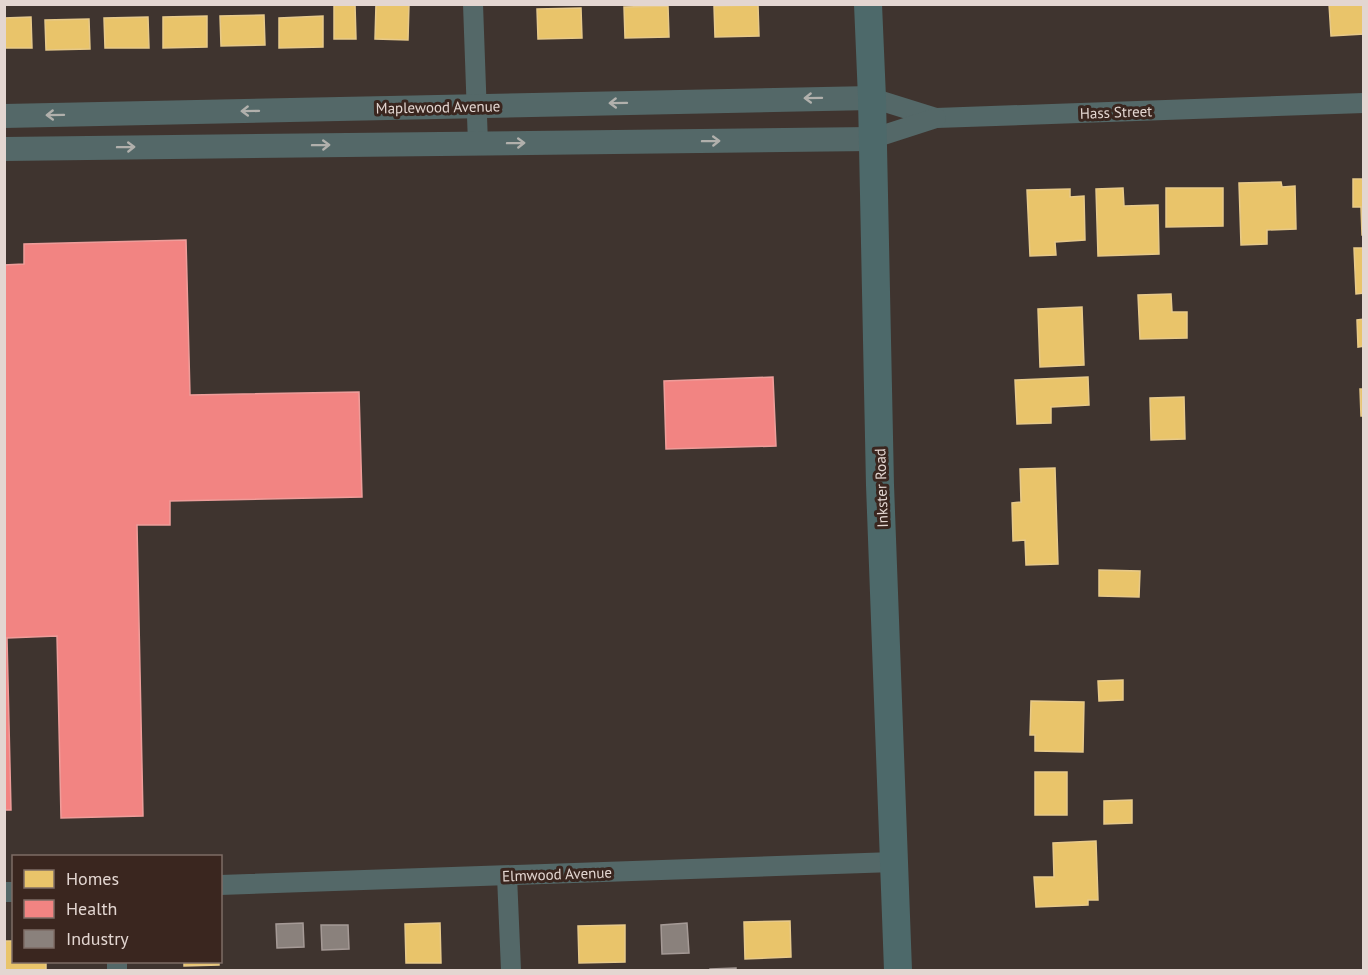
<svg xmlns="http://www.w3.org/2000/svg" width="1368" height="975" viewBox="0 0 1368 975" font-family="'PT Sans',sans-serif">
	<rect width="100%" height="100%" fill="#3f342f"/>
	<g fill="#e9c46a" stroke="#e7c989" stroke-width="1.5">
		<path d="M334 4H355L356 39H334Z"/>
		<path d="M376 4H409L408 40 375 39Z"/>
		<path d="M1329 4H1364V34L1331 36Z"/>
		<path d="M758 5 759 36 715 37 714 6Z"/>
		<path d="M668 6 669 37 625 38 624 7Z"/>
		<path d="M581 8 582 38 538 39 537 9Z"/>
		<path d="M264 15 265 45 221 46 220 16Z"/>
		<path d="M207 16V47L163 48V17Z"/>
		<path d="M323 16V47L279 48V18Z"/>
		<path d="M31 17 32 48H4V18Z"/>
		<path d="M148 17 149 48H105L104 18Z"/>
		<path d="M89 19 90 49 46 50 45 20Z"/>
		<path d="M1353 179H1364V235H1362L1361 207H1353Z"/>
		<path d="M1281 182 1282 187 1295 186 1296 229 1267 230V244L1241 245 1239 183Z"/>
		<path d="M1123 188 1124 206 1158 205 1159 254 1098 256 1096 189Z"/>
		<path d="M1166 188H1223V226L1166 227Z"/>
		<path d="M1070 189V197L1084 196 1085 240 1055 242 1056 255 1030 256 1027 190Z"/>
		<path d="M1354 248H1364V293L1356 294Z"/>
		<path d="M1171 294 1172 312H1187V338L1140 339 1138 295Z"/>
		<path d="M1082 307 1084 365 1040 367 1038 309Z"/>
		<path d="M1364 319V346L1358 347 1357 320Z"/>
		<path d="M1088 377 1089 405 1051 407V423L1017 424 1015 380Z"/>
		<path d="M1360 389H1364V416H1361Z"/>
		<path d="M1184 397 1185 439 1151 440 1150 398Z"/>
		<path d="M1055 468 1058 564 1026 565 1025 540 1013 541 1012 503 1021 502 1020 469Z"/>
		<path d="M1099 570 1140 571 1139 597 1099 596Z"/>
		<path d="M1123 680V700L1099 701 1098 681Z"/>
		<path d="M1031 701 1084 702 1083 752 1035 751V735H1030Z"/>
		<rect x="1035" y="772" width="32" height="43"/>
		<path d="M1132 800V823L1104 824V801Z"/>
		<path d="M1096 841 1098 900H1088V905L1036 907 1034 877H1054L1053 843Z"/>
		<path d="M790 921 791 957 745 959 744 922Z"/>
		<path d="M440 923 441 963H406L405 924Z"/>
		<path d="M625 925V962L579 963 578 926Z"/>
		<path d="M4 941H14V962H46V970H4Z"/>
		<path d="M184 962H219V965L184 966Z"/>
	</g>
	<g fill="#f28482" stroke="#ee9d9a" stroke-width="1.5">
		<path d="M186 240 190 395 359 392 362 497 170 501V525H137L143 816 61 818 57 636 7 638 11 810H4V265L24 264V244Z"/>
		<path d="M773 377 776 446 666 449 664 381Z"/>
	</g>
	<g fill="#8a817c" stroke="#a59a96" stroke-width="1.5">
		<path d="M303 923 304 947 277 948 276 924Z"/>
		<path d="M687 923 689 953 662 954 661 925Z"/>
		<path d="M321 925H348L349 949 322 950Z"/>
		<path d="M736 968V970H710V969Z"/>
	</g>
	<g fill="none" stroke-linecap="round" stroke-linejoin="round">
		<g stroke="#546868" stroke-width="20">
			<path d="M473 4 478 144"/>
			<path d="M872 98 936 118 1364 103"/>
			<path d="M871 139 936 118"/>
			<path d="M507 876 511 970"/>
			<path d="M220 885 894 862"/>
			<path d="M4 892H14"/>
			<path d="M117 962V970"/>
		</g>
		<g stroke="#546868" stroke-width="24">
			<path d="M4 116 872 98"/>
			<path d="M4 149 871 139"/>
		</g>
		<path stroke="#4d696a" stroke-width="28" d="M868 4 872 98 880 485 898 970"/>
	</g>
	<defs><path id="oneway-shaft" d="M-6 0H5M1.5-3L5.5 0L1.5 3" fill="none" stroke-width="1.6" stroke-linecap="round" stroke-linejoin="round" transform="scale(1.5)"/></defs>
	<g stroke="#b1b0ac">
		<use href="#oneway-shaft" transform="translate(813 98) rotate(179)"/>
		<use href="#oneway-shaft" transform="translate(618 103) rotate(179)"/>
		<use href="#oneway-shaft" transform="translate(250 111) rotate(179)"/>
		<use href="#oneway-shaft" transform="translate(55 115) rotate(179)"/>
		<use href="#oneway-shaft" transform="translate(711 141) rotate(-1)"/>
		<use href="#oneway-shaft" transform="translate(516 143) rotate(-1)"/>
		<use href="#oneway-shaft" transform="translate(321 145) rotate(-1)"/>
		<use href="#oneway-shaft" transform="translate(126 147) rotate(-1)"/>
	</g>
	<g text-anchor="middle" dominant-baseline="central" stroke-width="6" stroke-linejoin="round" paint-order="stroke">
		<g font-size="15" fill="#e3d6d1" stroke="#3a261f">
			<text transform="translate(438 107) rotate(-1)">Maplewood Avenue</text>
			<text transform="translate(1116 112) rotate(-2)">Hass Street</text>
			<text transform="translate(881 488) rotate(-92)">Inkster Road</text>
			<text transform="translate(557 874) rotate(-2)">Elmwood Avenue</text>
		</g>
	</g>
	<rect width="1368" height="975" fill="none" stroke="#e3d6d1" stroke-width="12"/>
	<rect x="12" y="855" width="210" height="108" fill="#3a261f" stroke="#7e6c66" stroke-width="1.5"/>
	<rect x="24" y="870" width="30" height="18" fill="#e9c46a" stroke="#7e6c66" stroke-width="1.5"/>
	<text x="66" y="885" font-size="18" fill="#e3d6d1">Homes</text>
	<rect x="24" y="900" width="30" height="18" fill="#f28482" stroke="#7e6c66" stroke-width="1.5"/>
	<text x="66" y="915" font-size="18" fill="#e3d6d1">Health</text>
	<rect x="24" y="930" width="30" height="18" fill="#8a817c" stroke="#7e6c66" stroke-width="1.5"/>
	<text x="66" y="945" font-size="18" fill="#e3d6d1">Industry</text>
</svg>
